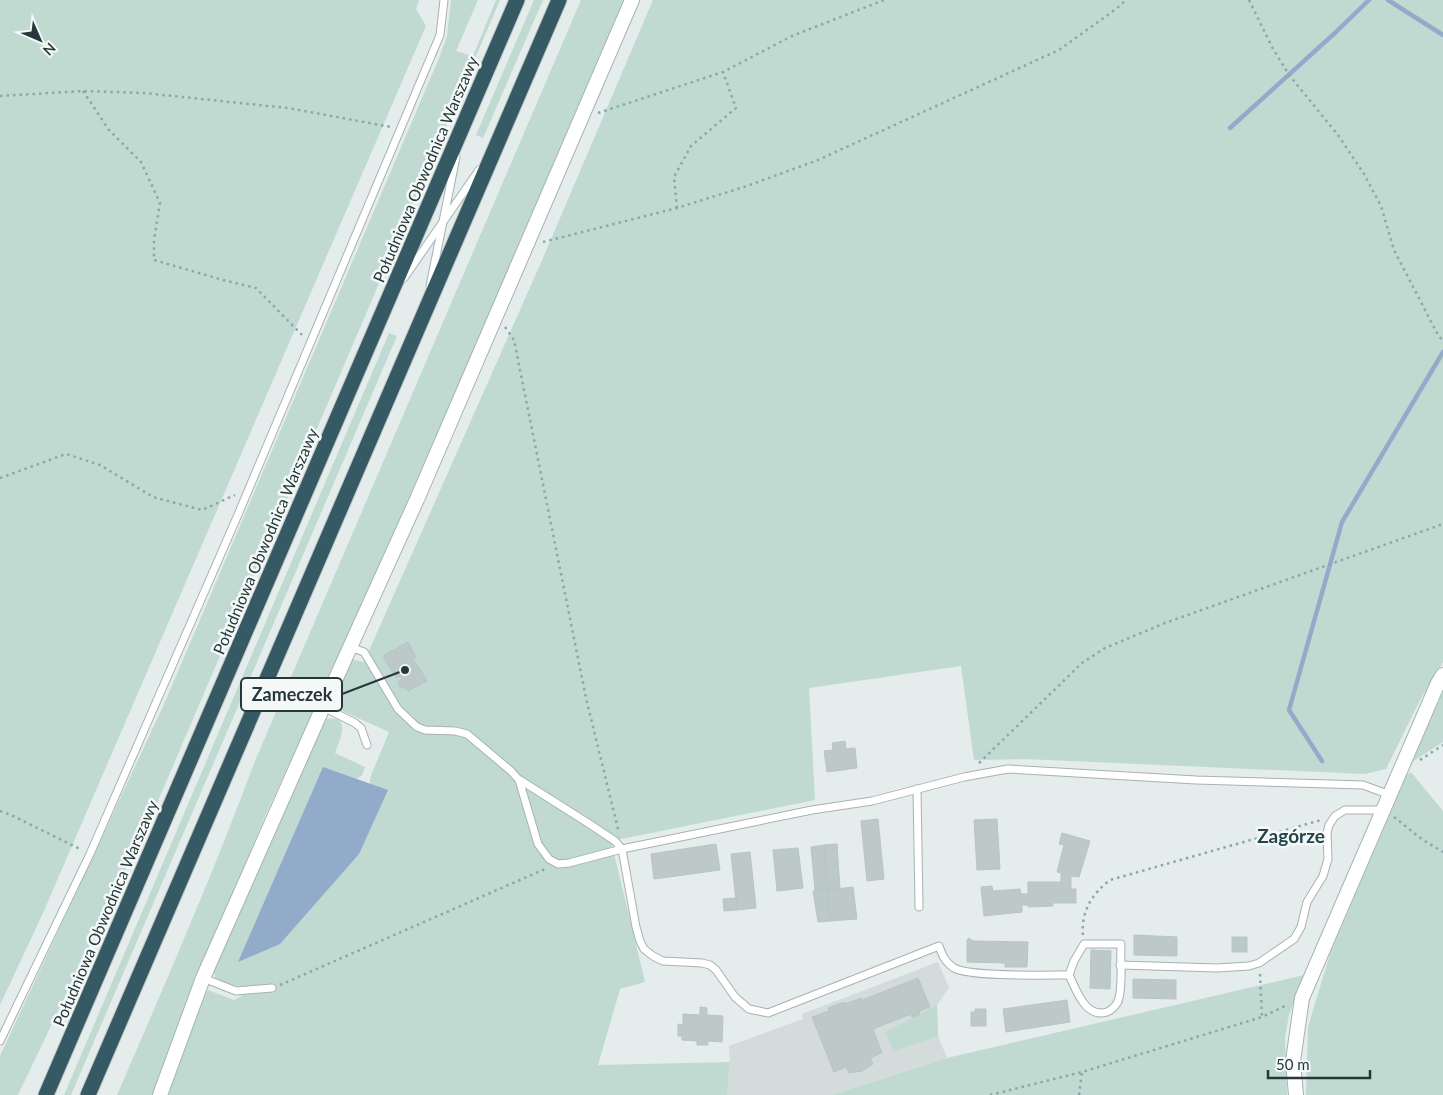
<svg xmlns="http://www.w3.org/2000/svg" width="1443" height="1095" viewBox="0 0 1443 1095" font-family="Lato,sans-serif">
	<rect width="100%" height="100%" fill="#e4ecec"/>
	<path fill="#d3dcdb" d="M938 962 949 988 937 1005 938 1036 947 1058 832 1095H727L730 1062 729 1046 803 1019 802 1014Z"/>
	<g fill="#c0dad2">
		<path d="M0 0H419L416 9 426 26 43 913 0 1005Z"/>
		<path d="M451 0H478L456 51 473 56 496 0H500L155 808 18 1095H0V1056L165 702 439 58 447 36Z"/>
		<path d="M534 0H543L483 138 476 135Z"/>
		<path d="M581 0H627L385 558 266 814 210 950 154 1095H117C165 984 213 874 255 761Z"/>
		<path d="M653 0H1443V662L1420 700 1386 769 1365 774 1025 759 974 760 961 666 809 688 815 800 611 841 645 982 620 989 598 1065 730 1062 727 1095H168L204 997 208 990 234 1000 255 988 226 984 215 978 214 971 317 727 323 720C353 712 340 739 335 753L365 767 362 775 357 779 323 768 388 791 370 784V778L389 732 336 708 331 700 351 659 364 662 543 258Z"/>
		<path d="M389 333 397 336 71 1095H64Z"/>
		<path d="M1443 692V742L1409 764Z"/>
		<path d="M1411 772 1443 811V1095H1306L1308 1027 1330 954 1406 776Z"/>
		<path d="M1304 975 1289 1015 1285 1037 1287 1095H832L947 1058Z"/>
		<path d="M937 1005 938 1036 894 1051 885 1032Z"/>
	</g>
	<path fill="#93abca" d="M323 767 388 790 359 854 280 944 238 962Z"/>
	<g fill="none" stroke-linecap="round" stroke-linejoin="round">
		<g stroke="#93abca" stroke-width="4.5">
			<path d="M1388 0 1443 35"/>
			<path d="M1230 128 1336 32 1369 0"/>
			<path d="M1322 761 1289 710 1342 522 1443 352"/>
		</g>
	</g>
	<g fill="#bdc9c9" stroke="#b7c5c5">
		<path d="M408 642 416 657 413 658 427 681 408 691 406 688H402L399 686V681L402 678 400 676 396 678 383 656Z"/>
		<path d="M845 741 846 749 855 748 857 768 827 772 824 751 833 750 832 743Z"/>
		<path d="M878 819 884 879 867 881 861 821Z"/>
		<path d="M997 819 1000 869 977 870 974 820Z"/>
		<path d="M1062 833 1090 841 1079 877 1071 876V889H1076V903H1053V906L1028 907V905H1022V912L984 916 981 887 992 886 993 891 1020 889 1021 894H1028V882H1061V873L1057 872 1064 845 1059 844Z"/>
		<path d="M716 844 720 870 654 879 651 854Z"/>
		<path d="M837 844 840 889 827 890 824 845Z"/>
		<path d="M824 845 827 890H815L811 847Z"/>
		<path d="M798 848 803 888 777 891 773 850Z"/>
		<path d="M750 852 756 908 737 910 731 854Z"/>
		<path d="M853 887 857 919 830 921 827 890Z"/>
		<path d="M827 890 830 921 818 922 813 891Z"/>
		<path d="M736 898 737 910 724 911 723 899Z"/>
		<path d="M1134 935 1177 937V956L1134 955Z"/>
		<rect x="1232" y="937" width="15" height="15"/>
		<path d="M969 938 973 941 1028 942 1027 967H1005V963L967 962V940Z"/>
		<path d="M1091 950 1111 951 1110 989 1090 988Z"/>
		<path d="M918 978 930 1007 919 1011 920 1014 912 1017 911 1014 873 1029 882 1053 870 1058 873 1064 862 1071 849 1073 846 1067 834 1072 812 1017 829 1011 828 1008 844 1002 845 1004 861 998 862 1000Z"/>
		<path d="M1133 979 1176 980V999L1133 998Z"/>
		<path d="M1067 1000 1070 1022 1006 1032 1003 1009Z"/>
		<path d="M700 1007 707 1008V1015L723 1016 722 1042 708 1041V1045H697V1041L682 1040V1036H678V1024L683 1025V1014L700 1015Z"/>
		<path d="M975 1009H986V1026H971V1012H975Z"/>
	</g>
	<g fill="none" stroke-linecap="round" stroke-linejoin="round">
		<g stroke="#a7b2b3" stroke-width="9">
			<g id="service">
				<path d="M404 278 479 170"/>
				<path d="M430 286 456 157"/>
				<path d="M350 647 364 652 398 709 417 727 425 730 455 731 467 734 511 771 519 780 538 844 549 859 558 864 569 863 622 849 636 927 640 941 644 949 653 956 663 961 702 963 710 965 716 970 735 997 749 1009 768 1013 939 946C942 955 945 962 954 968 970 977 1046 975 1069 975"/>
				<path d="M323 707 355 723 361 728 367 745"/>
				<path d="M520 780 588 823 615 841 622 849 812 810 872 801 964 777 1008 769 1196 780 1363 785 1390 795"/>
				<path d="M917 789 919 907"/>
				<path d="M1084 944H1121C1120 960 1123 982 1119 998 1118 1004 1112 1010 1107 1012 1085 1019 1076 989 1069 975L1074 961Z"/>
				<path d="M1120 965 1217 968 1249 966 1259 963 1294 939 1301 927 1307 902 1323 876 1328 859 1327 833 1329 825 1335 816 1345 810H1384"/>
				<path d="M203 978 236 991 272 988"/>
				<path d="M0 1041 90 854 237 517 440 35 444 0"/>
			</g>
		</g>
		<g stroke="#a7b2b3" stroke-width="16">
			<g id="minor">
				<path d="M160 1095 203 978 323 707 418 497 632 0"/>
				<path d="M1296 1095 1293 1061 1302 998 1438 683 1443 675"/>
			</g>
		</g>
		<g stroke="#c2c7c8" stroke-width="17">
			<g id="motorway">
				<path d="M46 1095 517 0"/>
				<path d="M88 1095 559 0"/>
			</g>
		</g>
		<g stroke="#89a8ab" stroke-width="2.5" stroke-dasharray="2.5 4" stroke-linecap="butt">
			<path d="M1249 0 1272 47 1289 75 1338 135 1364 174 1381 206 1394 250 1438 335 1443 341"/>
			<path d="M83 91 109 130 141 162 160 203 154 240V260L223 280 256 288 302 335"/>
			<path d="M0 96 83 91 144 93 288 108 391 127"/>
			<path d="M598 113 723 72 792 36 884 0"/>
			<path d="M677 208 674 177 691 146 736 108 723 72"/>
			<path d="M543 242 677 208 747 186 818 160 1059 50 1116 9 1126 0"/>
			<path d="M505 327 514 340 586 698 619 833"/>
			<path d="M0 478 66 454 100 465 153 497 202 510 235 495"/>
			<path d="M1420 760 1443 745"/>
			<path d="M979 763 1082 663 1105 648 1165 623 1443 524"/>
			<path d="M0 811 11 815 82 850"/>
			<path d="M1394 817 1423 840 1443 852"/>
			<path d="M1083 935C1081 911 1092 894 1110 880L1321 820"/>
			<path d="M1260 974 1262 1017"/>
			<path d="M280 985 545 869"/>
			<path d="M990 1095 1082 1072 1262 1017 1287 1005"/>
			<path d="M1079 1095 1082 1072"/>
		</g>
		<use href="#service" stroke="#fff" stroke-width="7"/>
		<use href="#minor" stroke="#fff" stroke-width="14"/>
		<use href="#motorway" stroke="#355a64" stroke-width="15"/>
	</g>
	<g text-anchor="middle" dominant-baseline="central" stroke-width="5" stroke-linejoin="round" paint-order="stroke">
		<g font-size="16" fill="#26383b" stroke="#f4f9f8">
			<text transform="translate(425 169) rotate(-67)">Południowa Obwodnica Warszawy</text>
			<text transform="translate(265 541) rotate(-67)">Południowa Obwodnica Warszawy</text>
			<text transform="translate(105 913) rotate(-67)">Południowa Obwodnica Warszawy</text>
		</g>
		<g font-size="19" font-weight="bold" fill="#24444b" stroke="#f4f9f8">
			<text x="1291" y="835">Zagórze</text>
		</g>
	</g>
	<path fill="none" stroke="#26383b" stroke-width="2" d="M405 670L342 694"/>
	<circle fill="#26383b" stroke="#f4f9f8" stroke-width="2" cx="405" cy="670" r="5"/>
	<rect fill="#f4f9f8" stroke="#26383b" stroke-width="2" x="241" y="678" width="101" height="33" rx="5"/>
	<g font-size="18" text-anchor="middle" font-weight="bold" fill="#26383b">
		<text x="292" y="701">Zameczek</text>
	</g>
	<g transform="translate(40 40) rotate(135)" stroke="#f4f9f8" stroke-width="4" paint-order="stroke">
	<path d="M0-4L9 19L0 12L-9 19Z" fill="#26383b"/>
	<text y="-8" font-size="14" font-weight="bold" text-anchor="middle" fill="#26383b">N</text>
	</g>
	<path d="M1268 1070v8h102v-8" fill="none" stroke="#26383b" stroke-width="2.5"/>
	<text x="1276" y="1070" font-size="15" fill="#26383b" stroke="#f4f9f8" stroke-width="4" paint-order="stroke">50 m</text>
</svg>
